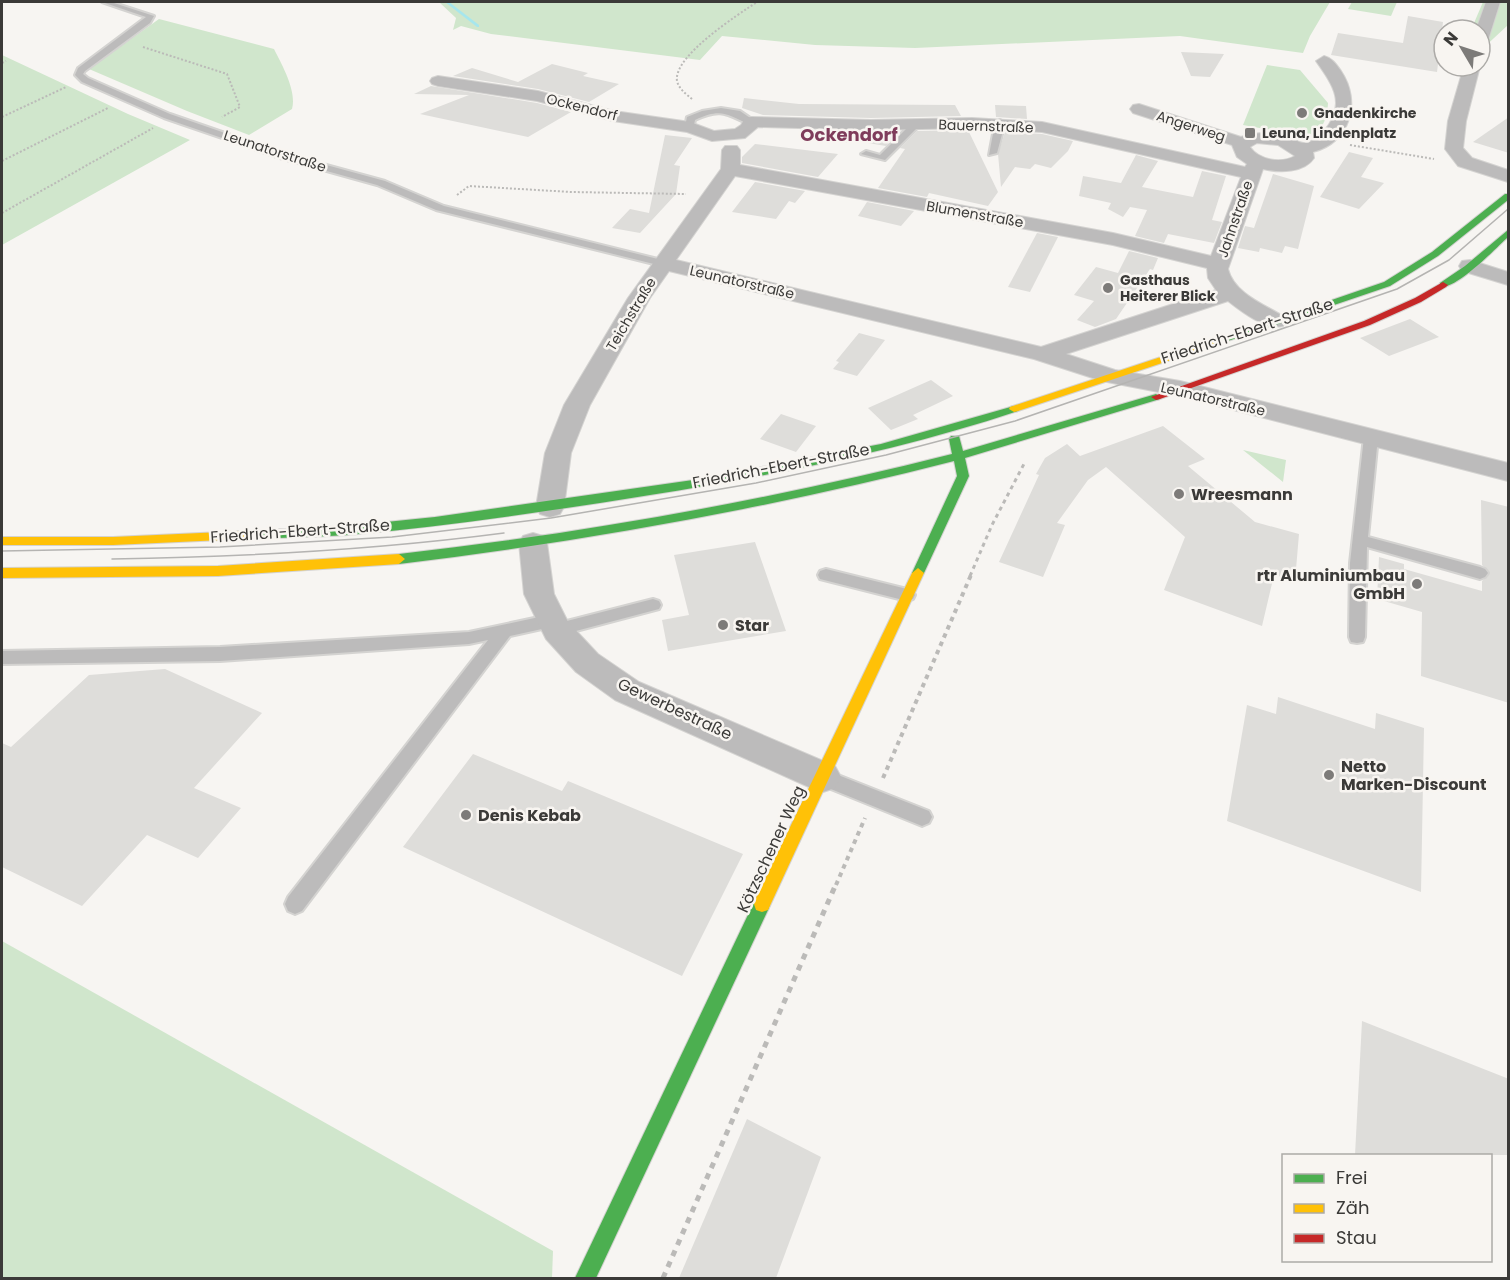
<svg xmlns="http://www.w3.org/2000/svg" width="1510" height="1280" viewBox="0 0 1510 1280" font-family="Poppins,sans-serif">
	<rect width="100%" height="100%" fill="#f7f5f2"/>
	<g fill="#d0e6cc">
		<path d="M439 2H1330L1310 36 1303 53 1180 36 915 48 815 45 722 36 700 60 491 34 461 26 453 30 456 18Z"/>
		<path d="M1352 2H1397L1391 16 1348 9Z"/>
		<path d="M1483 2H1508V25L1480 51V30H1471Z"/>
		<path d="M159 19 274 49C282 65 297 91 292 109L249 135 187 111 89 69Z"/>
		<path d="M2 55 128 114 190 140 2 245Z"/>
		<path d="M1267 65 1300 70 1328 103 1327 116 1316 138 1243 125Z"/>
		<path d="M1243 450 1286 460 1283 482Z"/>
		<path d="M2 941 553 1251 552 1278H2Z"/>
	</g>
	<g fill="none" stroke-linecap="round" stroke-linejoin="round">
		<path fill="#a6e6ed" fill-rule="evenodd" d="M445 2H449L479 25V27H477Z"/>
	</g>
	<g fill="#deddda">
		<path d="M1408 16 1443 22 1437 72 1331 55 1338 33 1403 43Z"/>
		<path d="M1181 52 1224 54 1210 77 1191 76Z"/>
		<path d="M552 64 588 73 583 76 619 84 589 102 538 89 453 76 472 68 518 82Z"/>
		<path d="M431 86 537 103 571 112 528 137 420 114 469 95 414 94Z"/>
		<path d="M744 98 799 104 955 105 961 116 871 118 763 115 742 108Z"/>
		<path d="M995 105 1026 106 1027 119 996 117Z"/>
		<path d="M1509 117V153L1473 142Z"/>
		<path d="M968 130 998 192 988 206 929 193 927 197 878 188 905 149 900 148 917 131Z"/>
		<path d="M810 131 871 132H900L886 146 850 140 848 143Z"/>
		<path d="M1005 132 1042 134 1073 141 1068 151 1051 168 1035 164 1030 169 1015 167 1001 187 998 154Z"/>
		<path d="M665 135 692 138 674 165 680 166 676 194 640 233 612 228 630 209 649 213Z"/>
		<path d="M755 144 838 154 818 177 742 163V157Z"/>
		<path d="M1349 152 1373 158 1361 177 1384 183 1359 209 1320 197Z"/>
		<path d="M1136 155 1158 161 1142 187 1193 197 1202 171 1226 176 1212 220 1222 222 1214 243 1168 234 1164 243 1135 236 1147 210 1130 207 1123 217 1108 209 1111 203 1079 196 1083 176 1121 183Z"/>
		<path d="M1273 174 1314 186 1298 249 1285 246 1282 253 1260 248 1259 252 1238 248 1245 226 1254 228Z"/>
		<path d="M755 182 805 191 795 203 789 201 776 219 732 212Z"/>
		<path d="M867 202 914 211 901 226 858 216Z"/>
		<path d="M1037 233 1058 237 1030 292 1008 287Z"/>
		<path d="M1129 251 1158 258 1153 270 1150 269 1116 319 1095 327 1077 320 1094 301 1074 295 1096 267 1118 273Z"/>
		<path d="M1410 319 1439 337 1389 356 1360 338Z"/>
		<path d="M859 333 885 340 857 376 833 369 839 362 836 361Z"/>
		<path d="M931 380 953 396 913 415 918 419 891 430 868 408Z"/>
		<path d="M781 414 816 426 796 452 760 439Z"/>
		<path d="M1163 426 1205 459 1188 466 1255 522 1299 534 1295 581 1274 575 1262 626 1164 590 1185 537 1106 467 1088 480 1057 523 1065 525 1043 577 999 562 1039 475 1036 474 1045 458 1067 444 1080 456Z"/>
		<path d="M1481 500 1509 507V703L1421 676 1422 612 1377 599 1379 557 1404 564V569L1482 591V581L1490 573 1482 565Z"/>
		<path d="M755 542 786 631 668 651 662 620 689 615 674 555Z"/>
		<path d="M165 669 262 713 194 788 241 808 198 858 147 835 82 906 2 867V743L11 747 89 675Z"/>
		<path d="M1278 697 1375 729 1376 713 1424 728 1421 892 1227 821 1247 705 1276 714Z"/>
		<path d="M473 754 562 791 568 781 743 854 682 976 403 847Z"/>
		<path d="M1362 1021 1509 1079V1155H1355Z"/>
		<path d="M747 1119 821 1157 776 1278H679Z"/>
	</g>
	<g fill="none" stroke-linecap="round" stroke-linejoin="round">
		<g stroke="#d4d3d1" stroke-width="4">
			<g id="lane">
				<path d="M102 2H111L154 16 150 23 85 71 83 74 88 78 170 114 286 154 385 181 444 206 666 261 668 263 662 266 436 210 377 185 280 158 164 118 82 82 75 75 78 68 146 17Z"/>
				<path d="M721 108 740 111 756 122 751 125C727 115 722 107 695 120L693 129 685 127 687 117 702 111Z"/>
				<path d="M1000 120 1005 123 997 153 989 155 995 123Z"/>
				<path d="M913 122 921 124 885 160 861 154 866 151 880 155Z"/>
				<path d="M1371 433 1378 437 1368 537 1480 567 1485 569 1488 573 1485 577 1480 579 1367 547 1365 637 1363 642 1357 643 1351 642 1349 637 1350 563 1364 437Z"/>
				<path d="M826 569 907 589 913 591 915 595 913 599 907 601 820 579 818 575 820 571Z"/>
				<path d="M653 599 659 601 661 605 659 609 557 636 551 634 549 630 551 627 510 636 302 911 295 914 288 911 285 904 288 897 488 640 469 644 220 661 2 664V651L220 647 469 632 553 614 559 616 561 620 559 623Z"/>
				<path d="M823 769 929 811 932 817 929 823 922 826 816 783 814 777 816 771Z"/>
			</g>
		</g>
		<g stroke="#d4d3d1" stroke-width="2">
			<g id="street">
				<path d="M1486 2H1500L1488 40 1480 45V30H1476Z"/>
				<path d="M1324 56C1332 58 1336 64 1341 71 1362 102 1350 143 1313 152L1314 158C1304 173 1280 173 1263 169L1228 269C1234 293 1263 304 1283 316L1286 321 1283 326C1265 330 1242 312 1228 301L1066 354 1115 370 1180 381 1508 463V481L1179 396 1102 381 1034 359 669 271 650 298 590 405 571 453 564 507 560 514 550 517 540 514 536 507 545 453 564 405 628 298 721 169 722 150 725 146H737L740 150V165L1113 233 1211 256 1241 177 1042 132 972 128 871 130 758 127 745 138 712 141 687 132 613 121 537 101 438 86 432 84 430 81 432 78 438 76 538 91 614 111 690 122 714 131 735 129 741 125 745 118 751 117 871 120 972 118 1042 122 1245 167 1247 164 1237 157 1232 145 1133 113 1130 109 1133 105 1139 104 1241 137C1256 132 1272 132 1287 136 1292 138 1299 143 1304 143 1311 144 1319 136 1324 131 1347 104 1333 85 1316 61ZM1257 143 1278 145 1295 156C1281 164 1259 160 1250 147ZM735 176 1113 245 1207 268 1208 278 1216 290 1041 347 676 260Z"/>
				<path d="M1464 66H1480L1466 121 1463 148 1472 158 1508 170V182L1458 166 1445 149 1448 121Z"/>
				<path d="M1470 260 1508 272V285L1462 271 1459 266 1462 261Z"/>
				<path d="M533 533 543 536 547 543 554 594 568 622 598 654 639 682 835 766 841 777 835 788 823 792 811 788 615 700 576 672 546 639 524 594 519 543 523 536Z"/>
			</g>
		</g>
		<g stroke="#d4d3d1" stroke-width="2">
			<g id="fast">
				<path d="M1505 194H1508V200L1438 256 1390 286 1216 345 1212 346 1207 343 1384 282 1432 252Z"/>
				<path d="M1508 230V237C1495 249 1457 289 1440 287V283L1465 266Z"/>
				<path d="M1156 394 1161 397 1160 399 965 458 969 476 924 573 918 578 912 573 957 476 954 461C771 508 587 541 399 564L393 559 399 554C586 533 770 500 952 454L949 439 951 436H959L963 451Z"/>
				<path d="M1014 406 1019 409 1018 411C898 451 775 475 650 495 550 511 449 526 348 535 314 537 279 538 244 539L238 535 244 531 347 526 435 517 700 479 881 444Z"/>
				<path d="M762 896 768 898 770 904 768 910 596 1278H575L756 898Z"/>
			</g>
		</g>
		<g stroke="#d4d3d1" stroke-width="2">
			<g id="slow">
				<path d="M1212 340 1217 343 1216 345 1018 411 1014 412 1009 409 1010 407Z"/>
				<path d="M244 531 250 535 244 539 113 545H2V537H113Z"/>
				<path d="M399 554 405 559 399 564 218 576 2 578V568L218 566Z"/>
				<path d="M918 568 924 573 768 910 762 912 756 910 754 904 756 898 912 573Z"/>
			</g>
		</g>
		<g stroke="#d4d3d1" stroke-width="2">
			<path id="jam" d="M1443 282 1448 285 1446 287 1421 302 1370 325 1160 399 1156 400 1151 397 1364 321 1415 298Z"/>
		</g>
		<g stroke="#bbbab8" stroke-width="2" stroke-dasharray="2 2" stroke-linecap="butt">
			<path d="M143 47 227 74 240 107 222 117"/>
			<path d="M2 63 6 61"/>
			<path d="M692 99C686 94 679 89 677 81 673 56 739 14 757 2"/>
			<path d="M2 117 66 87"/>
			<path d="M1350 145 1434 159"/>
			<path d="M2 161 108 108"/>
			<path d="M457 195 469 186 571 192 686 194"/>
			<path d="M2 213 153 128"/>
		</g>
		<path stroke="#bbbab8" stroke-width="3" stroke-dasharray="4 4" stroke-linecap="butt" d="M970 576 992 525 1025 462"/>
		<g stroke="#bbbab8" stroke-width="4" stroke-dasharray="4.5 4.5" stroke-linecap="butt">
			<path d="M883 778 971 575"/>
			<path d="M836 885 865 818"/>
		</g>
		<path stroke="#bbbab8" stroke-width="5" stroke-dasharray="6 6" stroke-linecap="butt" d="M663 1278 836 884"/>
		<use href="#lane" fill="#bcbbbb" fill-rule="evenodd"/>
		<use href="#street" fill="#bcbbbb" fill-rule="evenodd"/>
		<use href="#fast" fill="#4caf50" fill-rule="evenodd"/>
		<use href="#slow" fill="#ffc107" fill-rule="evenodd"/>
		<use href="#jam" fill="#c62828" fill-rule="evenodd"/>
		<g stroke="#b5b4b2" stroke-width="1.5">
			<path d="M2 551 220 547 392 537 551 518 756 483 886 455 1015 421 1397 289 1449 260 1508 209"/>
			<path d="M112 559C243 557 374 550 504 533"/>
		</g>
	</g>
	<g fill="#7d7b79" stroke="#f8f5f1" stroke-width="2">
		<circle cx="1302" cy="113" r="6"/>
		<rect x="1244" y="127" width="12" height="12" rx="3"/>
		<circle cx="1108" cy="288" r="6"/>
		<circle cx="1179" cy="494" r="6"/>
		<circle cx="1417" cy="584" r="6"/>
		<circle cx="723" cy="625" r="6"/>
		<circle cx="1329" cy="775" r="6"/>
		<circle cx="466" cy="815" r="6"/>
	</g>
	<g text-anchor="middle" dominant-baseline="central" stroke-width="5" stroke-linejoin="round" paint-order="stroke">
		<g font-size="14" fill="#3b3a38" stroke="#f8f5f1">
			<text transform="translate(582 107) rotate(14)">Ockendorf</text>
			<text transform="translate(986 126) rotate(2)">Bauernstraße</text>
			<text transform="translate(1191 126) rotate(18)">Angerweg</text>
			<text transform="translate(275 151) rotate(18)">Leunatorstraße</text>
			<text transform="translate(975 214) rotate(10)">Blumenstraße</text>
			<text transform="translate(1235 219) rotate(-71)">Jahnstraße</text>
			<text transform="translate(742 282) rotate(13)">Leunatorstraße</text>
			<text transform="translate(631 314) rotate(-59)">Teichstraße</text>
			<text transform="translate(1213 399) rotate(13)">Leunatorstraße</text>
		</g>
		<g font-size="14" font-weight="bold" fill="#3b3a38" stroke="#f8f5f1" text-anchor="start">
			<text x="1314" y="113">Gnadenkirche</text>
			<text x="1262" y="133">Leuna, Lindenplatz</text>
			<text x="1120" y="280">Gasthaus<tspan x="1120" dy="16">Heiterer Blick</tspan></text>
		</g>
		<g font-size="16" fill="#3b3a38" stroke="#f8f5f1">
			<text transform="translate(1247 331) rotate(-18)">Friedrich-Ebert-Straße</text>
			<text transform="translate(781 466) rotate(-11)">Friedrich-Ebert-Straße</text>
			<text transform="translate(300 531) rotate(-4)">Friedrich-Ebert-Straße</text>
			<text transform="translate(675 709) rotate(25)">Gewerbestraße</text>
			<text transform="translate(771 849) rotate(-65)">Kötzschener Weg</text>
		</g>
		<g font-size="16" font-weight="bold" fill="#3b3a38" stroke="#f8f5f1" text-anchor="start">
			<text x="1191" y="494">Wreesmann</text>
			<text x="1405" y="575" text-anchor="end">rtr Aluminiumbau<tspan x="1405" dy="18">GmbH</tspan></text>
			<text x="735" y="625">Star</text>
			<text x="1341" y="766">Netto<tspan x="1341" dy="18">Marken-Discount</tspan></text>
			<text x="478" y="815">Denis Kebab</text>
		</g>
		<g font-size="18" font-weight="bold" fill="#7f3c5b" stroke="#f8f5f1">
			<text x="849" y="134">Ockendorf</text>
		</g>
	</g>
	<rect width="1510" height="1280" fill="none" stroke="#3b3a38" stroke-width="6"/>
	<rect x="1282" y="1154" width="210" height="108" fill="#f8f5f1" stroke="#acaaa7" stroke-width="1.5"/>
	<rect x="1294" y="1174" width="30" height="9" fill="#4caf50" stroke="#acaaa7" stroke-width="1.5"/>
	<text x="1336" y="1184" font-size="18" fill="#3b3a38">Frei</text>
	<rect x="1294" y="1204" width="30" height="9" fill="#ffc107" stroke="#acaaa7" stroke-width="1.5"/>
	<text x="1336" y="1214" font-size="18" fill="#3b3a38">Zäh</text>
	<rect x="1294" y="1234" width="30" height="9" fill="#c62828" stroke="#acaaa7" stroke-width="1.5"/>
	<text x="1336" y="1244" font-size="18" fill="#3b3a38">Stau</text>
	<g transform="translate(1462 48) rotate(309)"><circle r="28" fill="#f8f5f1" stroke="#acaaa7" stroke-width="1.5"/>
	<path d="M0-4.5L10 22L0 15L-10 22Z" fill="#7d7b79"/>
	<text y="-9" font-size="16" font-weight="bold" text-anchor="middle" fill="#3b3a38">N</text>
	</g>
</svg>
